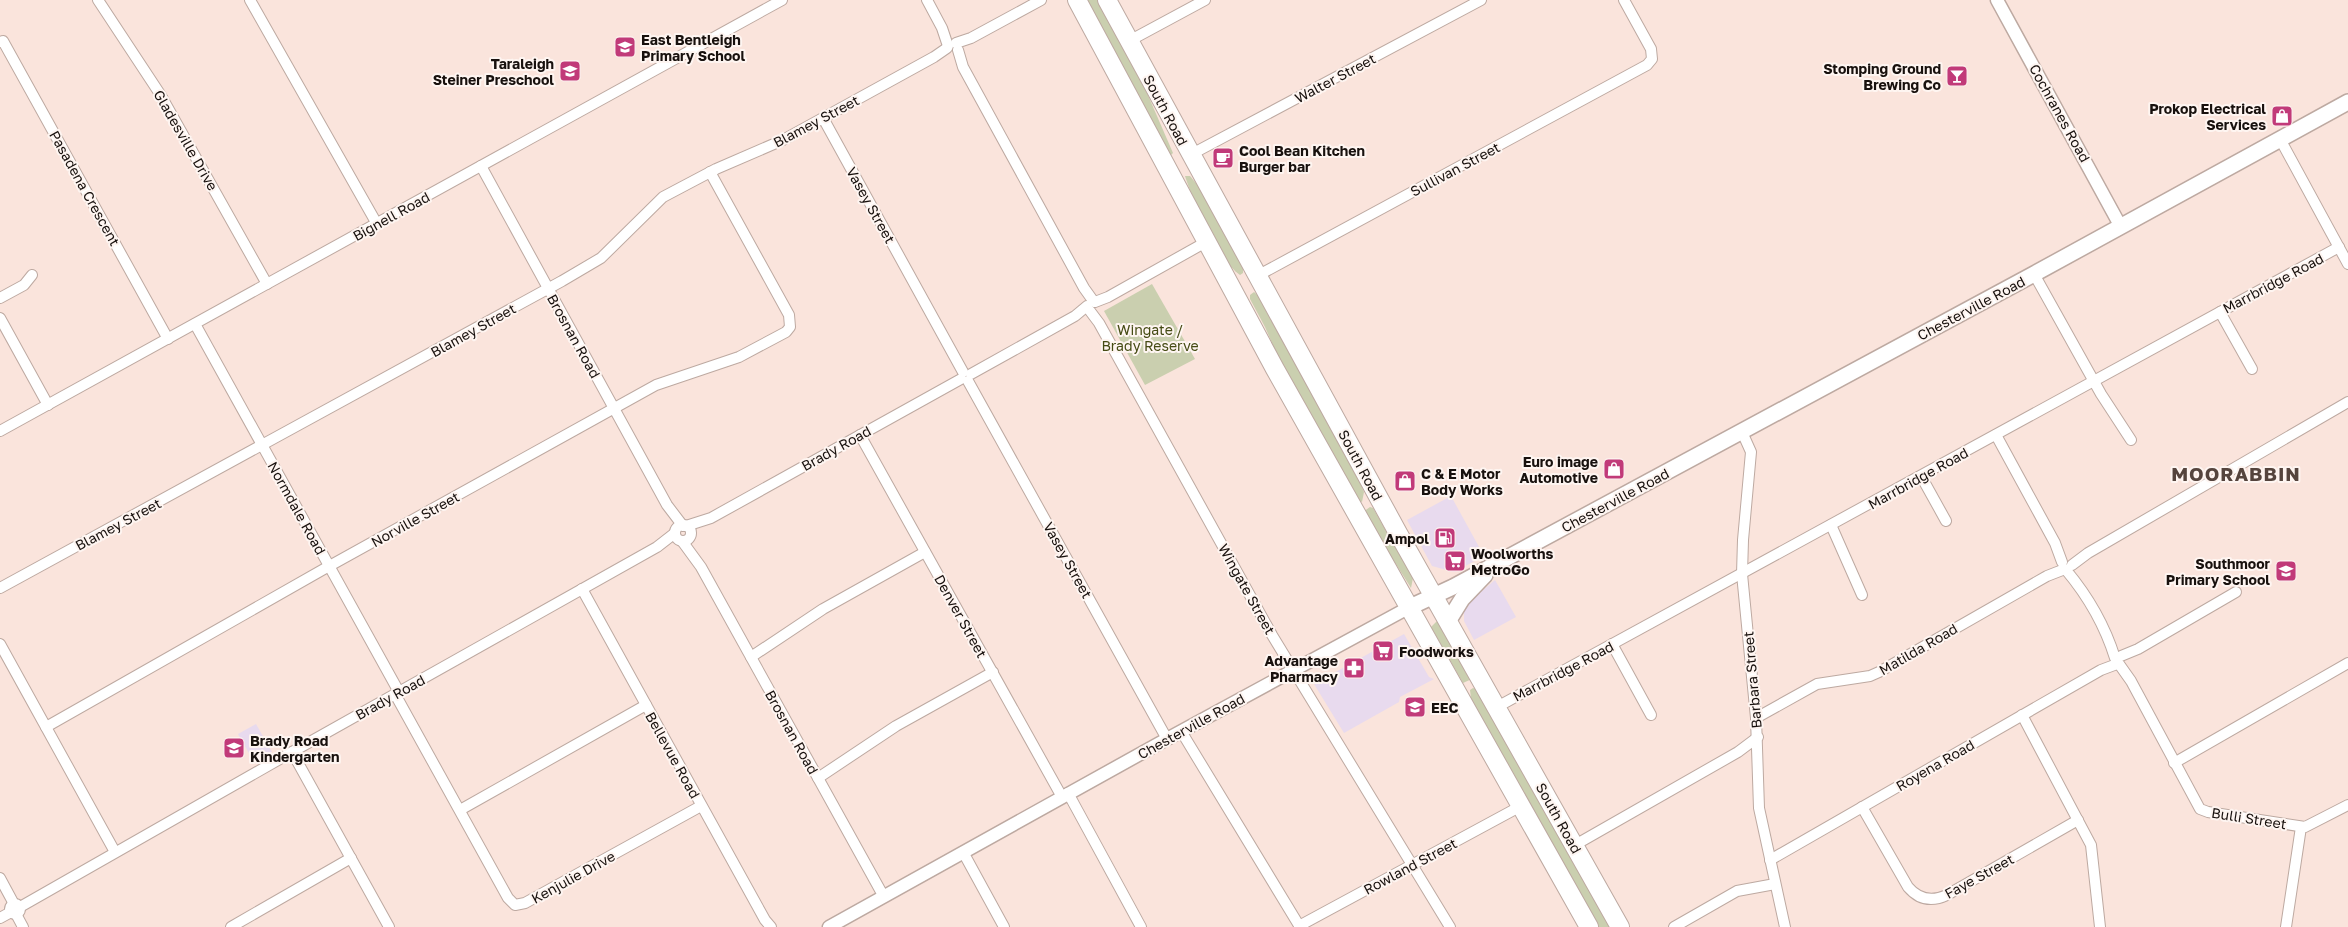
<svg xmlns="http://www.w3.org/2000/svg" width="2348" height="927" viewBox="0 0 2348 927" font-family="'Golos Text',sans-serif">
	<rect width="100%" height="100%" fill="#fae4dc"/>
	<g fill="#e8daee">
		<path d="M1451 496 1484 556 1454 572 1432 566 1407 520Z"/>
		<path d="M1495 580 1516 617 1474 640 1464 621V611L1468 603Z"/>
		<path d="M1404 634 1429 677 1434 679 1400 697 1399 702 1344 733 1314 684Z"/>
		<path d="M256 724 272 752 254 762 238 734Z"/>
	</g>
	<g fill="#cacfaf">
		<path d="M1084 0H1100L1144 86 1173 153 1170 156Z"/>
		<path d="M1185 176H1190L1200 188 1243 264V273L1240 275C1219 261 1193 201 1185 176Z"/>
		<path d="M1152 284 1195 359 1145 385 1104 311Z"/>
		<path d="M1254 292 1262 299 1340 440 1364 492 1362 502 1354 497 1286 375 1265 327 1250 299V295Z"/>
		<path d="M1370 507 1373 508 1413 578 1411 588 1363 512Z"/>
		<path d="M1438 620 1474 678 1463 683 1431 627Z"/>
		<path d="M1473 688 1478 690 1612 927H1596L1497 751 1471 698 1470 690Z"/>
	</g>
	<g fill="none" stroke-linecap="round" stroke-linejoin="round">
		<g stroke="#bda9a1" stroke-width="12">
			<g id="minor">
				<path d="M98 0 160 94 267 284"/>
				<path d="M250 0 377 224"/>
				<path d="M927 0 942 28 948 46"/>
				<path d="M1129 41 1205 0"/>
				<path d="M0 42 3 41 168 339"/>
				<path d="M956 43 971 38 1041 0"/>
				<path d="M958 50 963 67 1084 288 1094 302"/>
				<path d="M823 118 963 372"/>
				<path d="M2280 139 2348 264"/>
				<path d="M1190 155 1481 0"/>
				<path d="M481 166 667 505 683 526"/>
				<path d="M2034 274 2101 394 2131 440"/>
				<path d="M1257 276 1647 65 1652 59 1651 49 1624 0"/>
				<path d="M0 298 24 285 32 275"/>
				<path d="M1095 302 1108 297 1206 242"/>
				<path d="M1090 311 1099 323 1272 635 1450 927"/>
				<path d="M2220 312 2252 369"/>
				<path d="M0 318 48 405"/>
				<path d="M195 324 399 692"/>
				<path d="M971 374 1075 316 1087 306"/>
				<path d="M968 381 1167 739"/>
				<path d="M0 431 782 0"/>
				<path d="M1742 432 1751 452 1743 540 1742 574 1756 718 1759 808 1785 927"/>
				<path d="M860 435 1062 797"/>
				<path d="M1996 435 2055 543 2062 562"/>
				<path d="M1921 476 1946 521"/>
				<path d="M1831 525 1862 595"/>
				<circle cx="683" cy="533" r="8"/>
				<path d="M686 526 711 518 961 379"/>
				<path d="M682 541 701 567 884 897"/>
				<path d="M2072 565 2088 553 2348 402"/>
				<path d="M2066 570C2087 595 2105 626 2115 658"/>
				<path d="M0 588 562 281 601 258 663 197 716 169 783 140 934 57 947 48"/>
				<path d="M582 589 765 920 771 927"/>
				<path d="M0 644 115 852"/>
				<path d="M1612 644 1651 715"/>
				<path d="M2121 656 2138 649 2236 592"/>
				<path d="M751 657 823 609 925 552"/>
				<path d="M2119 664 2131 681 2200 809 2208 812 2305 827 2348 805"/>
				<path d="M395 694 508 898 515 905 525 903 701 806"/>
				<path d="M1497 707 2339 247"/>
				<path d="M2022 715 2091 845 2100 927"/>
				<path d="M1756 718 1817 684 1870 676 1879 672 2047 576 2065 569"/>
				<path d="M46 727 324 569 656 385 739 357 786 332 790 327 789 315 710 172"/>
				<path d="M1181 731 1300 927"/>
				<path d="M292 752 389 927"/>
				<path d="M2174 763 2348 663"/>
				<path d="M818 778 896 726 993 672"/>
				<path d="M1068 793 1141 927"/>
				<path d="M1862 807 1908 887C1919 900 1932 902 1947 895L2078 820"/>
				<path d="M460 810 646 705"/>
				<path d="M1575 845 1738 752 1758 737"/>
				<path d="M963 852 1004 927"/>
				<path d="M1770 860 2101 670 2117 664"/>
				<path d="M0 878 14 904"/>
				<circle cx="15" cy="909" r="5"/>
				<path d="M20 907 292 752 657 547 675 533"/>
				<path d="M16 914 23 927"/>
				<path d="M0 918 11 912"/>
				<path d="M1299 926 1521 806"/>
				<path d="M231 927 351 858"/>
				<path d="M1674 927 1737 891 1775 884"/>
				<path d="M2286 927 2301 827"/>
			</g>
		</g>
		<g stroke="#bda9a1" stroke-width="15">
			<g id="tertiary">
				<path d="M1997 0 2121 227"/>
				<path d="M829 927 1167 739 1408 608"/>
			</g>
		</g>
		<g stroke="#bda9a1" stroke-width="18">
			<g id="secondary">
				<path d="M1408 608 1453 587 2034 274 2348 102"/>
				<path d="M1449 620 1462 599 1485 575"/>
			</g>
		</g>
		<g stroke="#bda9a1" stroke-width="20">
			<g id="trunk">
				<path d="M1077 0 1275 369 1589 927"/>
				<path d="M1107 0 1398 533 1620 927"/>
			</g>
		</g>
		<use href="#minor" stroke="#fff" stroke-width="10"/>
		<use href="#tertiary" stroke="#fff" stroke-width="12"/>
		<use href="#secondary" stroke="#fff" stroke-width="15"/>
		<use href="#trunk" stroke="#fff" stroke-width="18"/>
	</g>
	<defs>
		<g id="school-square" transform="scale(1.125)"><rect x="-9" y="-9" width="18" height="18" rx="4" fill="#c13a79" stroke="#fef5f1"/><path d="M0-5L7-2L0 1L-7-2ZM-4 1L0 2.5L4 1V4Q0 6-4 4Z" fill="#fff"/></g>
		<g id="bar-square" transform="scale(1.125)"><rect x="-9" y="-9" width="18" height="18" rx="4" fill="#c13a79" stroke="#fef5f1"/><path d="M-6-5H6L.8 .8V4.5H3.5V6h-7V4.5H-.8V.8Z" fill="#fff"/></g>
		<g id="shop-square" transform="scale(1.125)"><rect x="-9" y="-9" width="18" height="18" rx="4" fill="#c13a79" stroke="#fef5f1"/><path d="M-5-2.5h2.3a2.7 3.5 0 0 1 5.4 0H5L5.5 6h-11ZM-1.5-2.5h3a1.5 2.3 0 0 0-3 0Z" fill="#fff"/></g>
		<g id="cafe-square" transform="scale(1.125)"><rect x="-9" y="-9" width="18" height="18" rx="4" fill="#c13a79" stroke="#fef5f1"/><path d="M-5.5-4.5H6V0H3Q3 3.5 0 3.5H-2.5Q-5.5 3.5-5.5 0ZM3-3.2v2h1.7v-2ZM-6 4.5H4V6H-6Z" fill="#fff"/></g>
		<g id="fuel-square" transform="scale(1.125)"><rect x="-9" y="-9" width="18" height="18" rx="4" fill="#c13a79" stroke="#fef5f1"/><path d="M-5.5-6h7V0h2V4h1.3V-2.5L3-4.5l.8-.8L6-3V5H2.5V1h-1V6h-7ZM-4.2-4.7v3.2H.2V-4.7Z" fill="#fff"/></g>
		<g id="supermarket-square" transform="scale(1.125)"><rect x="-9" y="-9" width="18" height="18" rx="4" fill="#c13a79" stroke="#fef5f1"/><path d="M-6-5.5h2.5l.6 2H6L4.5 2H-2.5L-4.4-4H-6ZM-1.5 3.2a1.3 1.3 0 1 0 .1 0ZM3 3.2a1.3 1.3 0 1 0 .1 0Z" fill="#fff"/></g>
		<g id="pharmacy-square" transform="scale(1.125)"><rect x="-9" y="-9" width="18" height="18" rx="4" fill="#c13a79" stroke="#fef5f1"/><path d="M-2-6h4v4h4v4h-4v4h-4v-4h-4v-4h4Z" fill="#fff"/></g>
	</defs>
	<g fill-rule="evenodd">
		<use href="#school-square" x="625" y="47"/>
		<use href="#school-square" x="570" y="71"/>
		<use href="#bar-square" x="1957" y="76"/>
		<use href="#shop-square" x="2282" y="116"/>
		<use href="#cafe-square" x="1223" y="158"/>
		<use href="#shop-square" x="1614" y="469"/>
		<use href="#shop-square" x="1405" y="481"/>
		<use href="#fuel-square" x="1445" y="538"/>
		<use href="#supermarket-square" x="1455" y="561"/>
		<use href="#school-square" x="2286" y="571"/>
		<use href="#supermarket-square" x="1383" y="651"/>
		<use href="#pharmacy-square" x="1354" y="668"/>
		<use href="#school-square" x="1415" y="707"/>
		<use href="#school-square" x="234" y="748"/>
	</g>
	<g text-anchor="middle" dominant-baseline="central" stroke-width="4" stroke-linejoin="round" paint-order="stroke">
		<g font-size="14" font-weight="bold" fill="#18110e" stroke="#fef5f1" text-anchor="start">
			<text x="641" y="39">East Bentleigh<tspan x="641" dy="16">Primary School</tspan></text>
			<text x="554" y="63" text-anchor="end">Taraleigh<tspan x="554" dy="16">Steiner Preschool</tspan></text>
			<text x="1941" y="68" text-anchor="end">Stomping Ground<tspan x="1941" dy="16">Brewing Co</tspan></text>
			<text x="2266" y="108" text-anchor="end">Prokop Electrical<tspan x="2266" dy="16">Services</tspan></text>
			<text x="1239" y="150">Cool Bean Kitchen<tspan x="1239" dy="16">Burger bar</tspan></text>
			<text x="1598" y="461" text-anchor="end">Euro image<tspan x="1598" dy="16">Automotive</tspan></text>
			<text x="1421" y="473">C &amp; E Motor<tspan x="1421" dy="16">Body Works</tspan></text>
			<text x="1429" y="538" text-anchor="end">Ampol</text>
			<text x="1471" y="553">Woolworths<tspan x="1471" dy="16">MetroGo</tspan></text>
			<text x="2270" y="563" text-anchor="end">Southmoor<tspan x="2270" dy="16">Primary School</tspan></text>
			<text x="1399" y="651">Foodworks</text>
			<text x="1338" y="660" text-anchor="end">Advantage<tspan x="1338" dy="16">Pharmacy</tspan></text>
			<text x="1431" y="707">EEC</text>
			<text x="250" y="740">Brady Road<tspan x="250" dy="16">Kindergarten</tspan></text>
		</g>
		<g font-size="14" fill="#18110e" stroke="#fef5f1">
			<text transform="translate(1335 78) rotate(-28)">Walter Street</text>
			<text transform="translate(1166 110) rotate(62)">South Road</text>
			<text transform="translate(2060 113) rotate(61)">Cochranes Road</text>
			<text transform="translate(816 121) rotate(-28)">Blamey Street</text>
			<text transform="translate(186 140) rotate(60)">Gladesville Drive</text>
			<text transform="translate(1455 169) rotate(-28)">Sullivan Street</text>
			<text transform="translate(85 188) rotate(61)">Pasadena Crescent</text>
			<text transform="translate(871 205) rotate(61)">Vasey Street</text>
			<text transform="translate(391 216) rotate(-29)">Bignell Road</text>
			<text transform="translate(2273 283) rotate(-28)">Marrbridge Road</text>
			<text transform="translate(1971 308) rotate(-28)">Chesterville Road</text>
			<text transform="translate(473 330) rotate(-29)">Blamey Street</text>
			<text transform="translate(574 336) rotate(61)">Brosnan Road</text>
			<text transform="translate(836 448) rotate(-29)">Brady Road</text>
			<text transform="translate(1361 465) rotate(62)">South Road</text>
			<text transform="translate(1918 478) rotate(-29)">Marrbridge Road</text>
			<text transform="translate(1615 500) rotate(-28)">Chesterville Road</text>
			<text transform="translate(297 508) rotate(61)">Normdale Road</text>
			<text transform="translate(415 519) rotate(-29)">Norville Street</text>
			<text transform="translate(118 524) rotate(-28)">Blamey Street</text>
			<text transform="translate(1068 560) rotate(61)">Vasey Street</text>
			<text transform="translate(1247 589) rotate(61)">Wingate Street</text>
			<text transform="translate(961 616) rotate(61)">Denver Street</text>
			<text transform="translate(1918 649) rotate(-30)">Matilda Road</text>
			<text transform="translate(1563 671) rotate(-28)">Marrbridge Road</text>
			<text transform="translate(1752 680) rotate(-95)">Barbara Street</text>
			<text transform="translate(390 697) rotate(-29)">Brady Road</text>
			<text transform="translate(1191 726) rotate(-29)">Chesterville Road</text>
			<text transform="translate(792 732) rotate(61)">Brosnan Road</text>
			<text transform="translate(673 755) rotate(61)">Bellevue Road</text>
			<text transform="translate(1935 765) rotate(-30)">Royena Road</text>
			<text transform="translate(1559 818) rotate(61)">South Road</text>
			<text transform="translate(2249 818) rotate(9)">Bulli Street</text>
			<text transform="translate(1410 866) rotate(-28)">Rowland Street</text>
			<text transform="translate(1979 876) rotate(-29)">Faye Street</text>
			<text transform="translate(573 877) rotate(-29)">Kenjulie Drive</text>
		</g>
		<g font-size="14" fill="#454b14" stroke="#fef5f1">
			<text x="1150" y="329">Wingate /<tspan x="1150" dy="16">Brady Reserve</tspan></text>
		</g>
		<g font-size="19" font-weight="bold" letter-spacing="1" fill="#55443d" stroke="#fef5f1">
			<text x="2236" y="473">MOORABBIN</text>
		</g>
	</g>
</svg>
